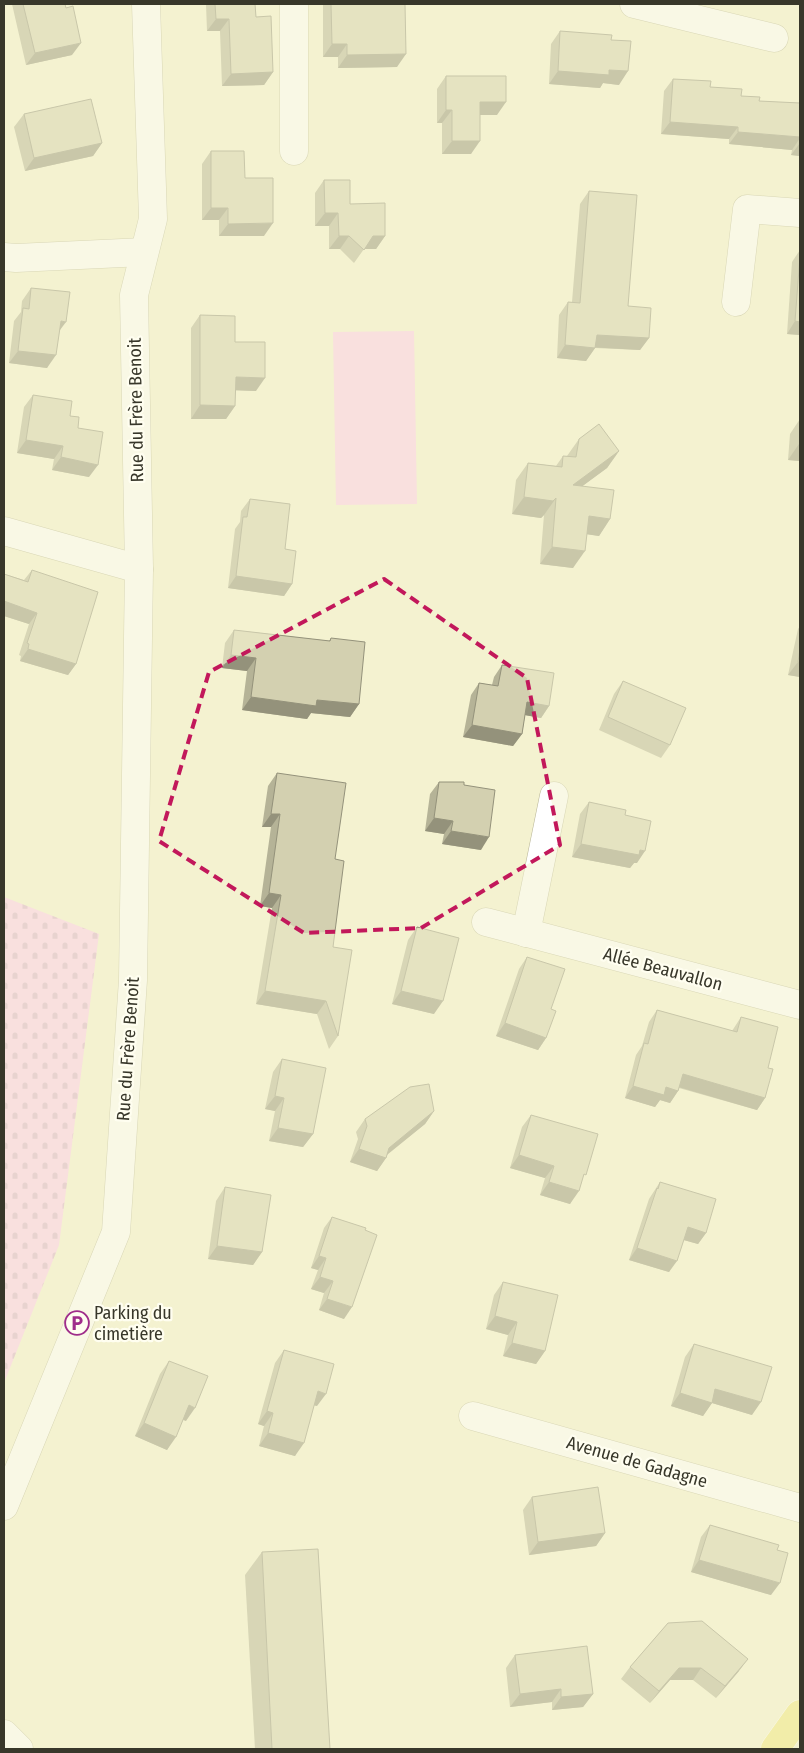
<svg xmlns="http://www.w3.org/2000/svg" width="804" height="1753" viewBox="0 0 804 1753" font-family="'Fira Sans Condensed',sans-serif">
	<defs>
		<pattern id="cemetery-stones" width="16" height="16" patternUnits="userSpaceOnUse" patternTransform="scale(1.25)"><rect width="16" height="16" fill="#fec9f0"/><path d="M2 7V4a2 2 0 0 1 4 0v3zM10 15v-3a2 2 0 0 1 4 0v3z" fill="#daadce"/></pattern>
	</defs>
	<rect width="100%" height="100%" fill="#f4f2d0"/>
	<path fill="url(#cemetery-stones)" d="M4 897 99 934 59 1245 4 1383Z"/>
	<path fill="#fec9f0" d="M414 331 417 504 336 505 333 332Z"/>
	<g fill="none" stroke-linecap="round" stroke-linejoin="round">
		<g stroke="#b9b697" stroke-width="29">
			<g id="minor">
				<path d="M294 4V151"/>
				<path d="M634 4 774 38"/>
				<path d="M4 257 16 258 144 252"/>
				<path d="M736 302 747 209 800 213"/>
				<path d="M4 531 139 569"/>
				<path d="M486 922 800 1005"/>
				<path d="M526 933 554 796"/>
				<path d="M473 1416 800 1508"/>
				<path d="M4 1506 116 1232 133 980 139 569 134 295 153 219 146 4"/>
				<path d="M4 1734 19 1749"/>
			</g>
		</g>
		<g stroke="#fff" stroke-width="29">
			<path id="major" d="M775 1749 800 1714"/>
		</g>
		<use href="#minor" stroke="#fff" stroke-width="28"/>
		<use href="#major" stroke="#f0e67a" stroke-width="28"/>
	</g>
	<g fill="#b5b397">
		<path d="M12 4H65L72 55 26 65Z"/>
		<path d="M206 4H255L256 17 273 72 264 85 222 86 220 31H207Z"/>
		<path d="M323 4H405L397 67 338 68V57H323Z"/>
		<path d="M560 31 611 40 619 85 603 83 600 88 549 84 551 44Z"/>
		<path d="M446 76 497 115H480L471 154H442V123H437V89Z"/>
		<path d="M673 79 710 87 759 101 800 103V156L791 155 792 150 729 144V139L661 134 664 91Z"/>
		<path d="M24 114 102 143 93 156 25 171 14 127Z"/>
		<path d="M211 151 264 236H219V220H202V164Z"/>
		<path d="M324 180 385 236 376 249H364L354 263 340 249H329V226H315V193Z"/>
		<path d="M589 191 628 306 649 338 640 350 595 348 586 361 557 358 559 315 568 302H572L580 204Z"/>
		<path d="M800 250V335L787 334 792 262Z"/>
		<path d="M31 288 59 331 47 368 9 363 14 321 21 312 22 301Z"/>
		<path d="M200 315 256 391 235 390V406L226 419H191V328Z"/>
		<path d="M33 395 70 416 78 428 89 477 52 470 54 459 17 453 24 407Z"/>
		<path d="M800 419V461L788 460 790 434Z"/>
		<path d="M579 439 619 451 607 468 582 486 610 519 599 536 587 534 573 568 540 564 544 515 541 518 512 514 516 480 528 463 556 466 563 456H567Z"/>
		<path d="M250 499 285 549 292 584 284 596 228 588 235 529 240 522 241 511Z"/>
		<path d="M32 570 76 664 68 675 20 661 21 656 19 655 29 624 4 616V574L24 580Z"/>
		<path d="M800 626V677L788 675 798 629Z"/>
		<path d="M234 630 329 641 331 638 359 704 350 717 311 713 307 719 242 710 247 671 222 668 225 643Z"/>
		<path d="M502 665 549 706 541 718 525 715 522 734 513 746 463 737 471 695 479 683 492 685 494 677Z"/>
		<path d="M623 681 670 745 661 758 599 730 614 694Z"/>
		<path d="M277 773 335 859 333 947 338 1036 329 1049 317 1014 256 1004 272 908 260 906 271 827H262L268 786Z"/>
		<path d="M439 782 464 785 481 850 442 844 444 834 425 831 430 794Z"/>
		<path d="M589 802 625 815 637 863H634L630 868 572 857 580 814Z"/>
		<path d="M417 927 434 1014 392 1004 408 940Z"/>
		<path d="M527 957 551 1009 546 1038 538 1050 496 1036 519 969Z"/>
		<path d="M657 1010 732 1031 741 1017 768 1068 765 1098 757 1110 679 1088 678 1091 670 1103 660 1100 655 1107 625 1098 636 1055 642 1046 649 1022Z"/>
		<path d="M282 1059 313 1134 303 1147 269 1141 275 1111 265 1109 273 1072Z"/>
		<path d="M434 1111 425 1124 387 1155 386 1158 377 1171 350 1162 358 1139 356 1132 365 1119Z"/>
		<path d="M531 1115 582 1180 570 1204 540 1195 545 1178 510 1168 522 1127Z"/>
		<path d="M660 1182 706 1233 698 1244 684 1240 669 1272 629 1260 649 1199Z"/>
		<path d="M225 1187 262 1252 253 1265 208 1259 216 1201Z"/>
		<path d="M332 1217 344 1319 319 1310 324 1293 311 1289 318 1270 311 1268 324 1228Z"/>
		<path d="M503 1282 545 1351 536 1364 503 1356 508 1335 486 1329 494 1295Z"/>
		<path d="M694 1344 752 1415 712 1403 703 1416 671 1406 685 1357Z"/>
		<path d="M284 1350 317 1406 314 1405 295 1456 259 1446 264 1426 258 1424 275 1363Z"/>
		<path d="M169 1361 186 1421 183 1420 167 1450 135 1436 160 1374Z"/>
		<path d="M532 1497 605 1533 596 1546 529 1555 523 1510Z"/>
		<path d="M710 1525 777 1550 771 1595 691 1572 701 1537Z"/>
		<path d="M262 1552 330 1749H255L245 1575Z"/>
		<path d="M668 1623 739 1671 716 1698 693 1680H670L650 1703 621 1679 630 1667Z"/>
		<path d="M515 1655 593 1694 583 1707 552 1710V1702L510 1707 506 1668Z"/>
	</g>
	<g fill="#94927b">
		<path d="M216 19H229L220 31H207Z"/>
		<path d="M81 43 72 55 26 65 35 53Z"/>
		<path d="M332 44H347L338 57H323Z"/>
		<path d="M406 54 397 67 338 68 347 55Z"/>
		<path d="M609 70 628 71 619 85 603 83 600 88 549 84 558 71Z"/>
		<path d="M273 72 264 85 222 86 231 74Z"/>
		<path d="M480 102H506L497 115H471Z"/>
		<path d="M446 110H452L442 123H437Z"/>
		<path d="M670 122 738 127 729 139 661 134Z"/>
		<path d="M738 132 800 137V138L792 150 729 144Z"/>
		<path d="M452 141H480L471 154H442Z"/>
		<path d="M102 143 93 156 25 171 34 158Z"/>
		<path d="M800 143V156L791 155Z"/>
		<path d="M211 208H228L219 220H202Z"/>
		<path d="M325 213H338L329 226H315Z"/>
		<path d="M273 223 264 236H219L228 224Z"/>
		<path d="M339 236H349L340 249H329Z"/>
		<path d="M373 236H385L376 249H364Z"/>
		<path d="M61 321 66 322 57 334Z"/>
		<path d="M795 321 800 322V335L787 334Z"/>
		<path d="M597 335 649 338 640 350 588 347Z"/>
		<path d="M565 345 595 348 586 361 557 358Z"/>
		<path d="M18 351 56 355 47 368 9 363Z"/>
		<path d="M236 377 265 378 256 391 226 390Z"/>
		<path d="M200 405 235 406 226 419H191Z"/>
		<path d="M26 440 63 446 54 459 17 453Z"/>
		<path d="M799 444H800V461L788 460Z"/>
		<path d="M619 451 607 468 561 502 573 485Z"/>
		<path d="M61 457 98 465 89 477 52 470Z"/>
		<path d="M524 497 556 498 544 515 541 518 512 514Z"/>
		<path d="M589 516 610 519 599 536 578 533Z"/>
		<path d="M552 547 585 551 573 568 540 564Z"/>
		<path d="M236 576 292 584 284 596 228 588Z"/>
		<path d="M4 601 37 613 29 624 4 616Z"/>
		<path d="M28 649 76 664 68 675 20 661Z"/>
		<path d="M231 655 256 658 247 671 222 668Z"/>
		<path d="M798 662H800V677L788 675Z"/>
		<path d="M251 697 317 700 359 704 350 717 311 713 307 719 242 710Z"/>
		<path d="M527 702 549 706 541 718 519 714Z"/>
		<path d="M472 725 522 734 513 746 463 737Z"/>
		<path d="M271 814H280L271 827H262Z"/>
		<path d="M434 818 453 821 444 834 425 831Z"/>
		<path d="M451 831 489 837 481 850 442 844Z"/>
		<path d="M581 844 640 850 645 851 637 863H634L630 868 572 857Z"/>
		<path d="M269 893 281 895 272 908 260 906Z"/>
		<path d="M265 991 326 1001 317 1014 256 1004Z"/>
		<path d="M401 991 443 1001 434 1014 392 1004Z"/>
		<path d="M505 1023 546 1038 538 1050 496 1036Z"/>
		<path d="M683 1074 765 1098 757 1110 675 1086Z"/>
		<path d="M633 1086 666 1087 678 1091 670 1103 660 1100 655 1107 625 1098Z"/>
		<path d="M275 1096 284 1098 275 1111 265 1109Z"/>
		<path d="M434 1111 425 1124 384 1157 386 1158 377 1171 350 1162 359 1149 389 1148Z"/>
		<path d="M278 1128 313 1134 303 1147 269 1141Z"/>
		<path d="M519 1155 554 1166 545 1178 510 1168Z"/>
		<path d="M549 1182 579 1191 570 1204 540 1195Z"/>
		<path d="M688 1227 706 1233 698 1244 680 1239Z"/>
		<path d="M217 1246 262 1252 253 1265 208 1259Z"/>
		<path d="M637 1248 677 1261 669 1272 629 1260Z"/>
		<path d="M319 1256 326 1258 318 1270 311 1268Z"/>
		<path d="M320 1277 333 1281 324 1293 311 1289Z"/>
		<path d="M327 1299 352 1307 344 1319 319 1310Z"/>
		<path d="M495 1316 517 1322 508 1335 486 1329Z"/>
		<path d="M512 1343 545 1351 536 1364 503 1356Z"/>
		<path d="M715 1389 761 1402 752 1415 712 1403 703 1416 671 1406 680 1393Z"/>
		<path d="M318 1391 326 1394 317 1406 309 1404Z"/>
		<path d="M189 1405 195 1408 186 1421 180 1418Z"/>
		<path d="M267 1411 273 1413 264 1426 258 1424Z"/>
		<path d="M144 1423 176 1437 167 1450 135 1436Z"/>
		<path d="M268 1433 304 1443 295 1456 259 1446Z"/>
		<path d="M605 1533 596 1546 529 1555 538 1542Z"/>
		<path d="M699 1560 780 1583 771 1595 691 1572Z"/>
		<path d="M748 1659 739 1671 716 1698 725 1686Z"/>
		<path d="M679 1668H701L693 1680H670L650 1703 659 1691Z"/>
		<path d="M561 1689 552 1702 510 1707 520 1694Z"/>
		<path d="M593 1694 583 1707 552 1710 561 1697Z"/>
	</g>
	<g fill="#d3d0b0" stroke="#94927b">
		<path d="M23 4H65L66 8 73 6 81 43 35 53Z"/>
		<path d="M215 4H255L256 17 271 16 273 72 231 74 229 19H216Z"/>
		<path d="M331 4H405L406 54 347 55V44H332Z"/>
		<path d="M560 31 612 35 611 40 631 41 628 71 609 70V75L558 71Z"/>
		<path d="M446 76H506V102H480V141H452V110H446Z"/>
		<path d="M673 79 711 81 710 87 742 89 741 96 760 97 759 101 800 103V137L738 132V127L670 122Z"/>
		<path d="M91 99 102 143 34 158 24 114Z"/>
		<path d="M211 151H244L245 178H273V223L228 224V208H211Z"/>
		<path d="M324 180H350V204L385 203V236H373L364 250 349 236H339L338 213H325Z"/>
		<path d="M589 191 637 195 628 306 651 308 649 338 597 335 595 348 565 345 568 302 580 303Z"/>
		<path d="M800 256V322L795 321Z"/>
		<path d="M31 288 70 292 66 322 61 321 56 355 18 351 23 308 29 309Z"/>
		<path d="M200 315 235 316V342H265V378L236 377 235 406 200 405Z"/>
		<path d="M33 395 72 401 70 416 79 417 78 428 103 432 98 465 61 457 63 446 26 440Z"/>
		<path d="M599 424 619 451 573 485 614 490 610 519 589 516 585 551 552 547 556 498 553 501 524 497 528 463 562 467 563 456 576 457 579 439Z"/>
		<path d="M250 499 290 504 285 549 296 551 292 584 236 576 243 517H247Z"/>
		<path d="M32 570 98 592 76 664 28 649 29 644 27 643 37 613 4 601V574L28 582Z"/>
		<path d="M234 630 330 641 331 638 365 642 359 704 317 700 316 706 251 697 256 658 231 655Z"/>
		<path d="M800 649V662H798Z"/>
		<path d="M502 665 554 673 549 706 527 702 522 734 472 725 479 683 498 686Z"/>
		<path d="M623 681 686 708 670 745 608 717Z"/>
		<path d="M277 773 346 783 335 859 344 861 333 947 352 950 338 1036 326 1001 265 991 281 895 269 893 280 814H271Z"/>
		<path d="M439 782H464V785L495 790 489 837 451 831 453 821 434 818Z"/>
		<path d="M589 802 626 810 625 815 651 821 645 851 640 850 639 855 581 844Z"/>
		<path d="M417 927 459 938 443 1001 401 991Z"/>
		<path d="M527 957 565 969 551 1009 556 1011 546 1038 505 1023Z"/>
		<path d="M657 1010 737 1032 741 1017 778 1027 768 1068 773 1069 765 1098 683 1074 678 1091 666 1087 664 1095 633 1086 644 1043 648 1044Z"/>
		<path d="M282 1059 326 1068 313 1134 278 1128 284 1098 275 1096Z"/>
		<path d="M429 1084 434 1111 389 1148 386 1158 359 1149 367 1126 365 1119 410 1087Z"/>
		<path d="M531 1115 598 1134 586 1175 584 1174 579 1191 549 1182 554 1166 519 1155Z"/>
		<path d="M660 1182 716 1199 706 1233 688 1227 677 1261 637 1248 657 1188 658 1189Z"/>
		<path d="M225 1187 271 1195 262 1252 217 1246Z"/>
		<path d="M332 1217 366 1228 365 1230 377 1235 352 1307 327 1299 333 1281 320 1277 326 1258 319 1256Z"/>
		<path d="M503 1282 558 1295 545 1351 512 1343 517 1322 495 1316Z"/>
		<path d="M694 1344 772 1367 761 1402 715 1389 712 1403 680 1393Z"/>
		<path d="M284 1350 334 1364 326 1394 318 1391 304 1443 268 1433 273 1413 267 1411Z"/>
		<path d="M169 1361 208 1376 195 1408 189 1405 176 1437 144 1423Z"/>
		<path d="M598 1487 605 1533 538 1542 532 1497Z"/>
		<path d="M710 1525 779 1545 777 1550 788 1553 780 1583 699 1560Z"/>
		<path d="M318 1549 330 1749H272L262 1552Z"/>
		<path d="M702 1621 748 1659 725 1686 701 1668H679L659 1691 630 1667 668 1623Z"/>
		<path d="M587 1646 593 1694 561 1697V1689L520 1694 515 1655Z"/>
	</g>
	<path d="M0 0H804V1753H0ZM384 579 527 678 560 845 421 928 304 933 159 841 209 672Z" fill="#f4f2d0" fill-opacity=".55" fill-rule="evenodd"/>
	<path fill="none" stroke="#c2185b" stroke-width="4" stroke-dasharray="10 6" stroke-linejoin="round" d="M384 579 527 678 560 845 421 928 304 933 159 841 209 672Z"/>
	<defs>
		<g id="parking-ring" transform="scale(1.25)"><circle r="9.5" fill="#fffef0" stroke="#9f2d8a" stroke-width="1.5"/><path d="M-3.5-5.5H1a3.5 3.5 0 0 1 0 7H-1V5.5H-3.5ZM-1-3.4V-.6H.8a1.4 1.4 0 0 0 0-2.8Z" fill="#9f2d8a"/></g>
	</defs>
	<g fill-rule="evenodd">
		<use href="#parking-ring" x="77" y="1323"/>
	</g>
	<g text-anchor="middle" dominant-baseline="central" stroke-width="4.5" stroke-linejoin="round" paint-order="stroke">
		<g font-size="18" fill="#38372a" stroke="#fffef0">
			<text transform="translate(136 410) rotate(-91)">Rue du Frère Benoit</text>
			<text transform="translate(663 969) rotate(15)">Allée Beauvallon</text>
			<text transform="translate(128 1049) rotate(-86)">Rue du Frère Benoit</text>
			<text transform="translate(637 1462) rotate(16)">Avenue de Gadagne</text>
		</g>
		<g font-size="18" fill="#38372a" stroke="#fffef0" text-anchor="start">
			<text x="94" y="1313">Parking du<tspan x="94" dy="21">cimetière</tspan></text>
		</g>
	</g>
	<rect width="804" height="1753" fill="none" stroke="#38372a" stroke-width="10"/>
</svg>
